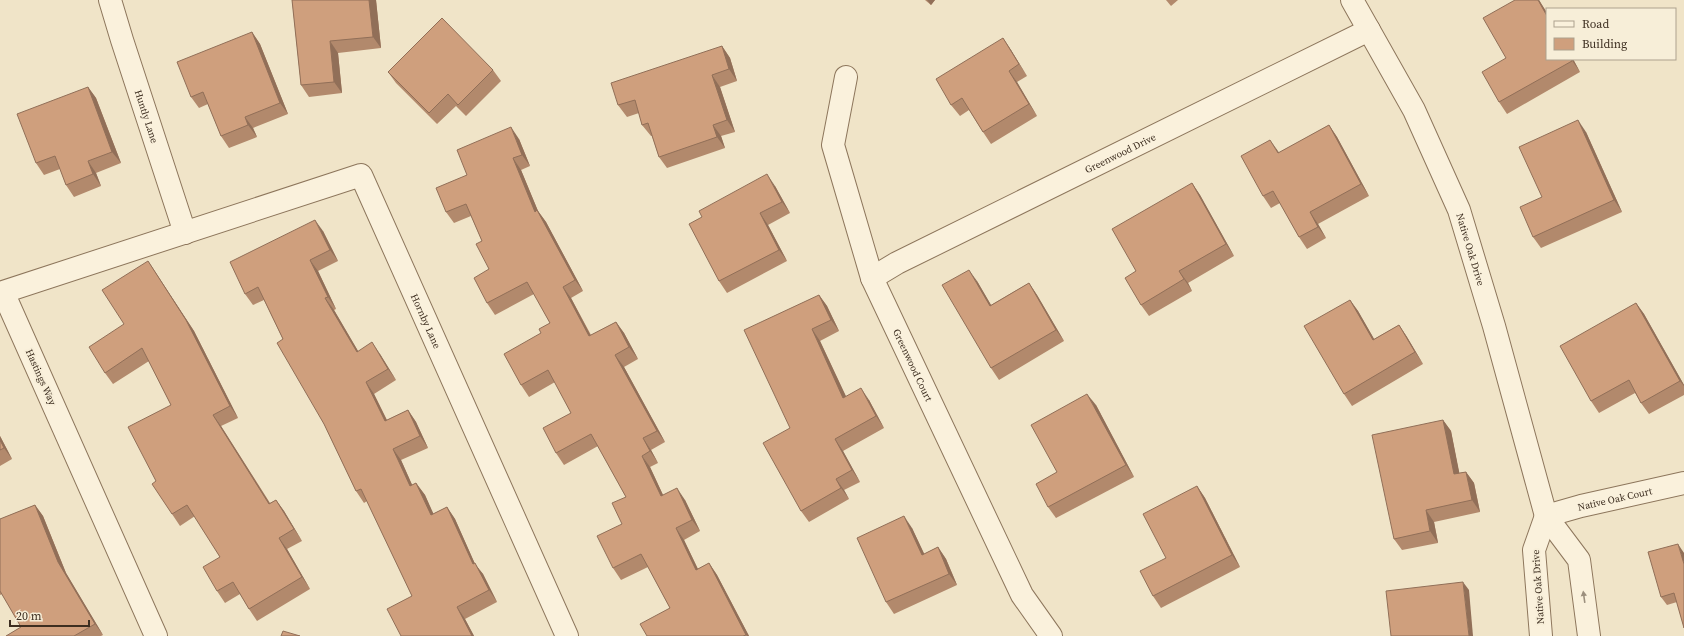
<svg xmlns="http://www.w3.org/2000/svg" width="1684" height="636" viewBox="0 0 1684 636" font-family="'Source Serif 4',serif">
	<rect width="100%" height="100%" fill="#f0e4c8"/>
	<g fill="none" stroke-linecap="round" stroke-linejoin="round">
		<g stroke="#8d765c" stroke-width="24">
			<g id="minor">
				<path id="s1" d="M110 0 122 40 185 233"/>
				<path id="s2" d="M1352 0 1414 110 1459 210 1494 326 1546 516 1579 560 1589 636"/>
				<path id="s3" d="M846 77 833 145 872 278 1022 595 1051 636"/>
				<path id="s4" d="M872 278 897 263 1369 30"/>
				<path id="s5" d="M1546 516 1581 506 1684 483"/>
				<path id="s6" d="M156 636 3 292 361 175 567 636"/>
				<path d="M1541 636 1534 550 1546 516"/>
			</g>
		</g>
		<use href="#minor" stroke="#faf1dc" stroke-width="22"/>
	</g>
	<g fill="#b2896c">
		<path d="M292 0H376L381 48 338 53 342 93 309 97 301 85Z"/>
		<path d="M925 0H935L931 5Z"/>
		<path d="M1166 0H1178L1171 6Z"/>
		<path d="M1539 0 1547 13V59H1573L1580 72 1507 114 1499 102 1506 58Z"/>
		<path d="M252 32 260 44 288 114 253 128 257 137 229 148 221 136 208 104 199 108 191 97Z"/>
		<path d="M1003 38 1011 50 1027 76 1017 82 1037 116 991 144 983 132 969 110 960 116 951 105Z"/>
		<path d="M722 46 730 58 737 81 720 87 735 132 721 136 725 148 667 168 659 157 652 136H651L642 125 639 113 627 117 618 105Z"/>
		<path d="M493 70 501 81 466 116 456 106 437 124 396 83 388 72Z"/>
		<path d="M88 87 96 98 121 163 96 173 101 186 74 197 66 185 60 169 44 175 36 163Z"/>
		<path d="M1329 125 1337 137 1369 196 1318 224 1326 238 1307 249 1299 237 1280 203 1271 208 1263 196 1279 153Z"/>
		<path d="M1586 132 1622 212 1541 248 1533 237 1542 197Z"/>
		<path d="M519 139 530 166 521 170 538 211 546 222 583 291 571 298 591 335 616 322 624 333 638 359 624 367 665 442 651 450 658 463 650 467 663 495 685 500 700 531 684 540 698 569 709 563 717 575 749 636H647L670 608 648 567 621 580 613 568 622 524 626 497 598 446 564 465 556 453 571 413 555 382 529 397 521 385 541 333 550 323 534 294 495 315 487 303 489 269 482 241 471 216 454 223 446 212 467 175Z"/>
		<path d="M1192 183 1200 195 1234 256 1188 283 1192 291 1149 316 1141 305 1136 271Z"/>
		<path d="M775 186 790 213 768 225 787 261 727 293 719 281 702 217Z"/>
		<path d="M323 231 338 261 318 271 336 309 334 310 358 351 380 354 396 380 374 394 387 420 408 410 416 422 428 448 401 460 412 485 416 483 425 495 433 514 447 507 455 519 475 564 483 574 497 602 465 619 474 636H401L412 596 367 501 364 503 356 491 324 424 264 300 253 305 245 294Z"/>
		<path d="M148 261 194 331 238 418 221 426 270 503 276 500 284 511 302 541 287 549 310 589 257 621 249 609 240 594 225 603 217 591 220 557 195 516 180 526 172 514 156 481 171 405 149 361 113 384 105 373 124 324Z"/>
		<path d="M977 281 991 305 1029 283 1037 295 1064 341 999 380 991 368Z"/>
		<path d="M819 295 827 306 839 331 820 341 846 397 869 400 884 428 843 451 860 482 844 490 849 499 809 522 801 511 790 428Z"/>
		<path d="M1350 300 1358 311 1374 339 1399 325 1407 337 1423 364 1352 406 1344 394Z"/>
		<path d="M1636 303 1644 314 1684 385V395L1649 414 1641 403 1635 393 1599 413 1591 401Z"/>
		<path d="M1096 405 1134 477 1056 518 1048 507 1057 472Z"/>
		<path d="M1443 420 1451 431 1459 473 1466 472 1474 483 1480 512 1434 522 1438 543 1402 550 1394 539Z"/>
		<path d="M0 436 12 459 0 466Z"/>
		<path d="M1197 486 1205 498 1240 567 1161 608 1153 596Z"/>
		<path d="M35 505 43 516 66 573 103 635 101 636H6L21 627 2 594 0 595V519Z"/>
		<path d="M912 528 924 554 938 547 946 559 957 585 894 614 886 602Z"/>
		<path d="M1684 552V628L1677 602 1667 605 1661 597Z"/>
	</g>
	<g fill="#916f58">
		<path d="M369 0H376L381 48 373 37Z"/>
		<path d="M927 0H935L931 5Z"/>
		<path d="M1538 0H1539L1547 13V16Z"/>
		<path d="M252 32 260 44 288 114 280 103Z"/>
		<path d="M1003 38 1011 50 1027 76 1019 64Z"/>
		<path d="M330 41 338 53 342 93 334 82Z"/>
		<path d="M722 46 730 58 737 81 729 69Z"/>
		<path d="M1571 59H1573L1580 72Z"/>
		<path d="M1009 71 1017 82 1037 116 1029 104Z"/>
		<path d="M712 75 720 87 735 132 727 120Z"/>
		<path d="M88 87 96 98 121 163 112 152Z"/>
		<path d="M245 117 253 128 257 137 248 125Z"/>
		<path d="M1578 120 1586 132 1622 212 1614 200Z"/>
		<path d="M713 125 721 136 725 148 717 137Z"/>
		<path d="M1329 125 1337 137 1369 196 1361 184Z"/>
		<path d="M511 127 519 139 530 166 522 155Z"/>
		<path d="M1270 140 1278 151 1286 165 1278 153Z"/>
		<path d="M513 158 521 170 538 211 546 222 583 291 575 280 535 212Z"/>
		<path d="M88 161 96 173 101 186 93 174Z"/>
		<path d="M767 174 775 186 790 213 782 202Z"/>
		<path d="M1192 183 1200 195 1234 256 1226 244Z"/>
		<path d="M1310 212 1318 224 1326 238 1318 227Z"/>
		<path d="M760 213 768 225 787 261 779 250Z"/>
		<path d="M315 220 323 231 338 261 330 250Z"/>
		<path d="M310 260 318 271 336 309 328 297Z"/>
		<path d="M148 261 194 331 238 418 230 406Z"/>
		<path d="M969 270 977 281 998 317 990 306Z"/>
		<path d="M1179 271 1188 283 1192 291 1184 279Z"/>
		<path d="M1029 283 1037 295 1064 341 1056 330Z"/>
		<path d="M563 287 571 298 597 348 589 336Z"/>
		<path d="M819 295 827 306 839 331 831 320Z"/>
		<path d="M325 298 334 310 365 363 357 352Z"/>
		<path d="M1350 300 1358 311 1381 351 1373 340Z"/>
		<path d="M1636 303 1644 314 1684 385V386L1680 381Z"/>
		<path d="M616 322 624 333 638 359 629 347Z"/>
		<path d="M1399 325 1407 337 1423 364 1415 352Z"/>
		<path d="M812 329 820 341 852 409 843 398Z"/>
		<path d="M372 342 380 354 396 380 388 369Z"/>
		<path d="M615 355 624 367 665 442 657 431Z"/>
		<path d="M366 382 374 394 393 433 385 421Z"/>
		<path d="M861 388 869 400 884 428 876 416Z"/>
		<path d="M1087 394 1096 405 1134 477 1126 465Z"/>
		<path d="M408 410 416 422 428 448 420 436Z"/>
		<path d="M213 415 221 426 277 515 269 504Z"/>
		<path d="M1443 420 1451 431 1462 486 1454 474Z"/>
		<path d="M0 436 12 459 4 448 0 440Z"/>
		<path d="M643 438 651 450 658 463 650 451Z"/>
		<path d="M835 439 843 451 860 482 852 470Z"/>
		<path d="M393 449 401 460 418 498 410 486Z"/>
		<path d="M642 456 650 467 669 508 661 496Z"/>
		<path d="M1466 472 1474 483 1480 512 1472 500Z"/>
		<path d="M836 479 844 490 849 499 841 488Z"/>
		<path d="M416 483 425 495 439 526 431 515Z"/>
		<path d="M1197 486 1205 498 1240 567 1232 555Z"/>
		<path d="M677 488 685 500 700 531 692 520Z"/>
		<path d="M276 500 284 511 302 541 294 529Z"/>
		<path d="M35 505 43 516 66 573 103 635 95 624 58 562Z"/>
		<path d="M447 507 455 519 475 564 483 574 497 602 489 590 473 564Z"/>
		<path d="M1426 510 1434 522 1438 543 1430 531Z"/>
		<path d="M904 516 912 528 930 566 922 555Z"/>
		<path d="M676 528 684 540 704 582 696 570Z"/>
		<path d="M279 538 287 549 310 589 302 577Z"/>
		<path d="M1678 544 1684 553V564Z"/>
		<path d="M938 547 946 559 957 585 949 574Z"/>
		<path d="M709 563 717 575 749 636H747L746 635Z"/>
		<path d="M1463 582 1469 590 1473 636H1469Z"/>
		<path d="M457 607 465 619 474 636H472Z"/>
	</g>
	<g fill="#cf9f7d" stroke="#916f58">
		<path d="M292 0H369L373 37 330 41 334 82 301 85Z"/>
		<path d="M1515 0H1538L1547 16V59H1571L1572 61 1499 102 1482 72 1506 58 1483 18Z"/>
		<path d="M442 18 493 70 458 105 448 94 429 113 388 72Z"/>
		<path d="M252 32 280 103 245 117 248 125 221 136 203 92 191 97 177 62Z"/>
		<path d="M1003 38 1019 64 1009 71 1029 104 983 132 962 98 951 105 936 79Z"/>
		<path d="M722 46 729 69 712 75 727 120 713 125 717 137 659 157 648 123 642 125 635 100 618 105 611 83Z"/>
		<path d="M88 87 112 152 88 161 93 174 66 185 55 156 36 163 17 114Z"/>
		<path d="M1578 120 1614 200 1533 237 1520 207 1542 197 1519 147Z"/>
		<path d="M1329 125 1361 184 1310 212 1318 227 1299 237 1273 191 1263 196 1241 156 1270 140 1278 153Z"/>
		<path d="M511 127 522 155 513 158 535 212 537 210 575 280 563 287 589 336 616 322 629 347 615 355 657 431 643 438 650 451 642 456 661 496 677 488 692 520 676 528 696 570 709 563 746 635 743 636H647L640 624 670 608 641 554 613 568 597 536 622 524 612 503 626 497 591 434 556 453 543 428 571 413 548 370 521 385 504 354 541 333 539 329 550 323 527 282 487 303 474 278 489 269 476 244 482 241 466 204 446 212 436 188 467 175 457 150Z"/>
		<path d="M767 174 782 202 760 213 779 250 719 281 689 224 702 217 699 211Z"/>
		<path d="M1192 183 1226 244 1179 271 1184 279 1141 305 1125 278 1136 271 1112 229Z"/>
		<path d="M315 220 330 250 310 260 328 297 325 298 357 352 372 342 388 369 366 382 385 421 408 410 420 436 393 449 410 486 416 483 431 515 447 507 473 564 475 563 489 590 457 607 472 636H401L387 609 412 596 361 489 356 491 324 424 277 343 283 339 258 287 245 294 230 262Z"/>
		<path d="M148 261 186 320 230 406 213 415 269 504 276 500 294 529 279 538 302 577 249 609 233 582 217 591 203 567 220 557 187 505 172 514 152 484 156 481 128 427 171 405 142 348 105 373 89 347 124 324 102 290Z"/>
		<path d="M969 270 990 306 1029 283 1056 330 991 368 942 285Z"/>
		<path d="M819 295 831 320 812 329 843 398 861 388 876 416 835 439 852 470 836 479 841 488 801 511 763 443 790 428 744 330Z"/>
		<path d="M1350 300 1373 340 1399 325 1415 352 1344 394 1304 326Z"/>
		<path d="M1636 303 1680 381 1641 403 1629 380 1591 401 1560 346Z"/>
		<path d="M1087 394 1126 465 1048 507 1036 484 1057 472 1031 425Z"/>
		<path d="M1443 420 1454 474 1466 472 1472 500 1426 510 1430 531 1394 539 1372 435Z"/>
		<path d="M0 440 4 448 0 450Z"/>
		<path d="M1197 486 1232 555 1153 596 1140 571 1166 558 1143 514Z"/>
		<path d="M35 505 58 562 95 624 74 636H6L21 627 0 591V519Z"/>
		<path d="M904 516 922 555 938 547 949 574 886 602 857 538Z"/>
		<path d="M1678 544 1684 564V628L1674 593 1661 597 1648 552Z"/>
		<path d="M1463 582 1469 636H1391L1386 591Z"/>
		<path d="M283 631 300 636H281Z"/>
	</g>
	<defs><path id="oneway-solid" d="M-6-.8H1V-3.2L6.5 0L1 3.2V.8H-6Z"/></defs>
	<use fill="#9c907e" href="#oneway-solid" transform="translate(1584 597) rotate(-98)"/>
	<g text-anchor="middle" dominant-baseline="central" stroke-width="3.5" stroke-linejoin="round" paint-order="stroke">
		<g font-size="10" fill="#3d2e20" stroke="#f7eed8">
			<text stroke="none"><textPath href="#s1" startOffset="122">Huntly Lane</textPath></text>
			<text stroke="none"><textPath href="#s4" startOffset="278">Greenwood Drive</textPath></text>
			<text stroke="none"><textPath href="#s2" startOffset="277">Native Oak Drive</textPath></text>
			<text stroke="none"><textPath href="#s6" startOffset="913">Hornby Lane</textPath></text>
			<text stroke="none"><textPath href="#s3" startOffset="304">Greenwood Court</textPath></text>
			<text transform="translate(41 377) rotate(66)">Hastings Way</text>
			<text stroke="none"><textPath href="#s5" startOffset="71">Native Oak Court</textPath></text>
			<text transform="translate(1538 587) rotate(-94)">Native Oak Drive</text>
		</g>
	</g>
	<rect x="1546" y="8" width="130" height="52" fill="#f7eed8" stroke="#ada18e"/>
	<rect x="1554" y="21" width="20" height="6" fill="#faf1dc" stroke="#ada18e"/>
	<text x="1582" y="28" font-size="12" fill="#3d2e20">Road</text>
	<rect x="1554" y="38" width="20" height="12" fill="#cf9f7d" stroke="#ada18e"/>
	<text x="1582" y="48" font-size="12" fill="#3d2e20">Building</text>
	<path d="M10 620v6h79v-6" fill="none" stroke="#3d2e20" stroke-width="2"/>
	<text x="16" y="620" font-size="12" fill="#3d2e20" stroke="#f7eed8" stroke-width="3" paint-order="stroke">20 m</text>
</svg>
